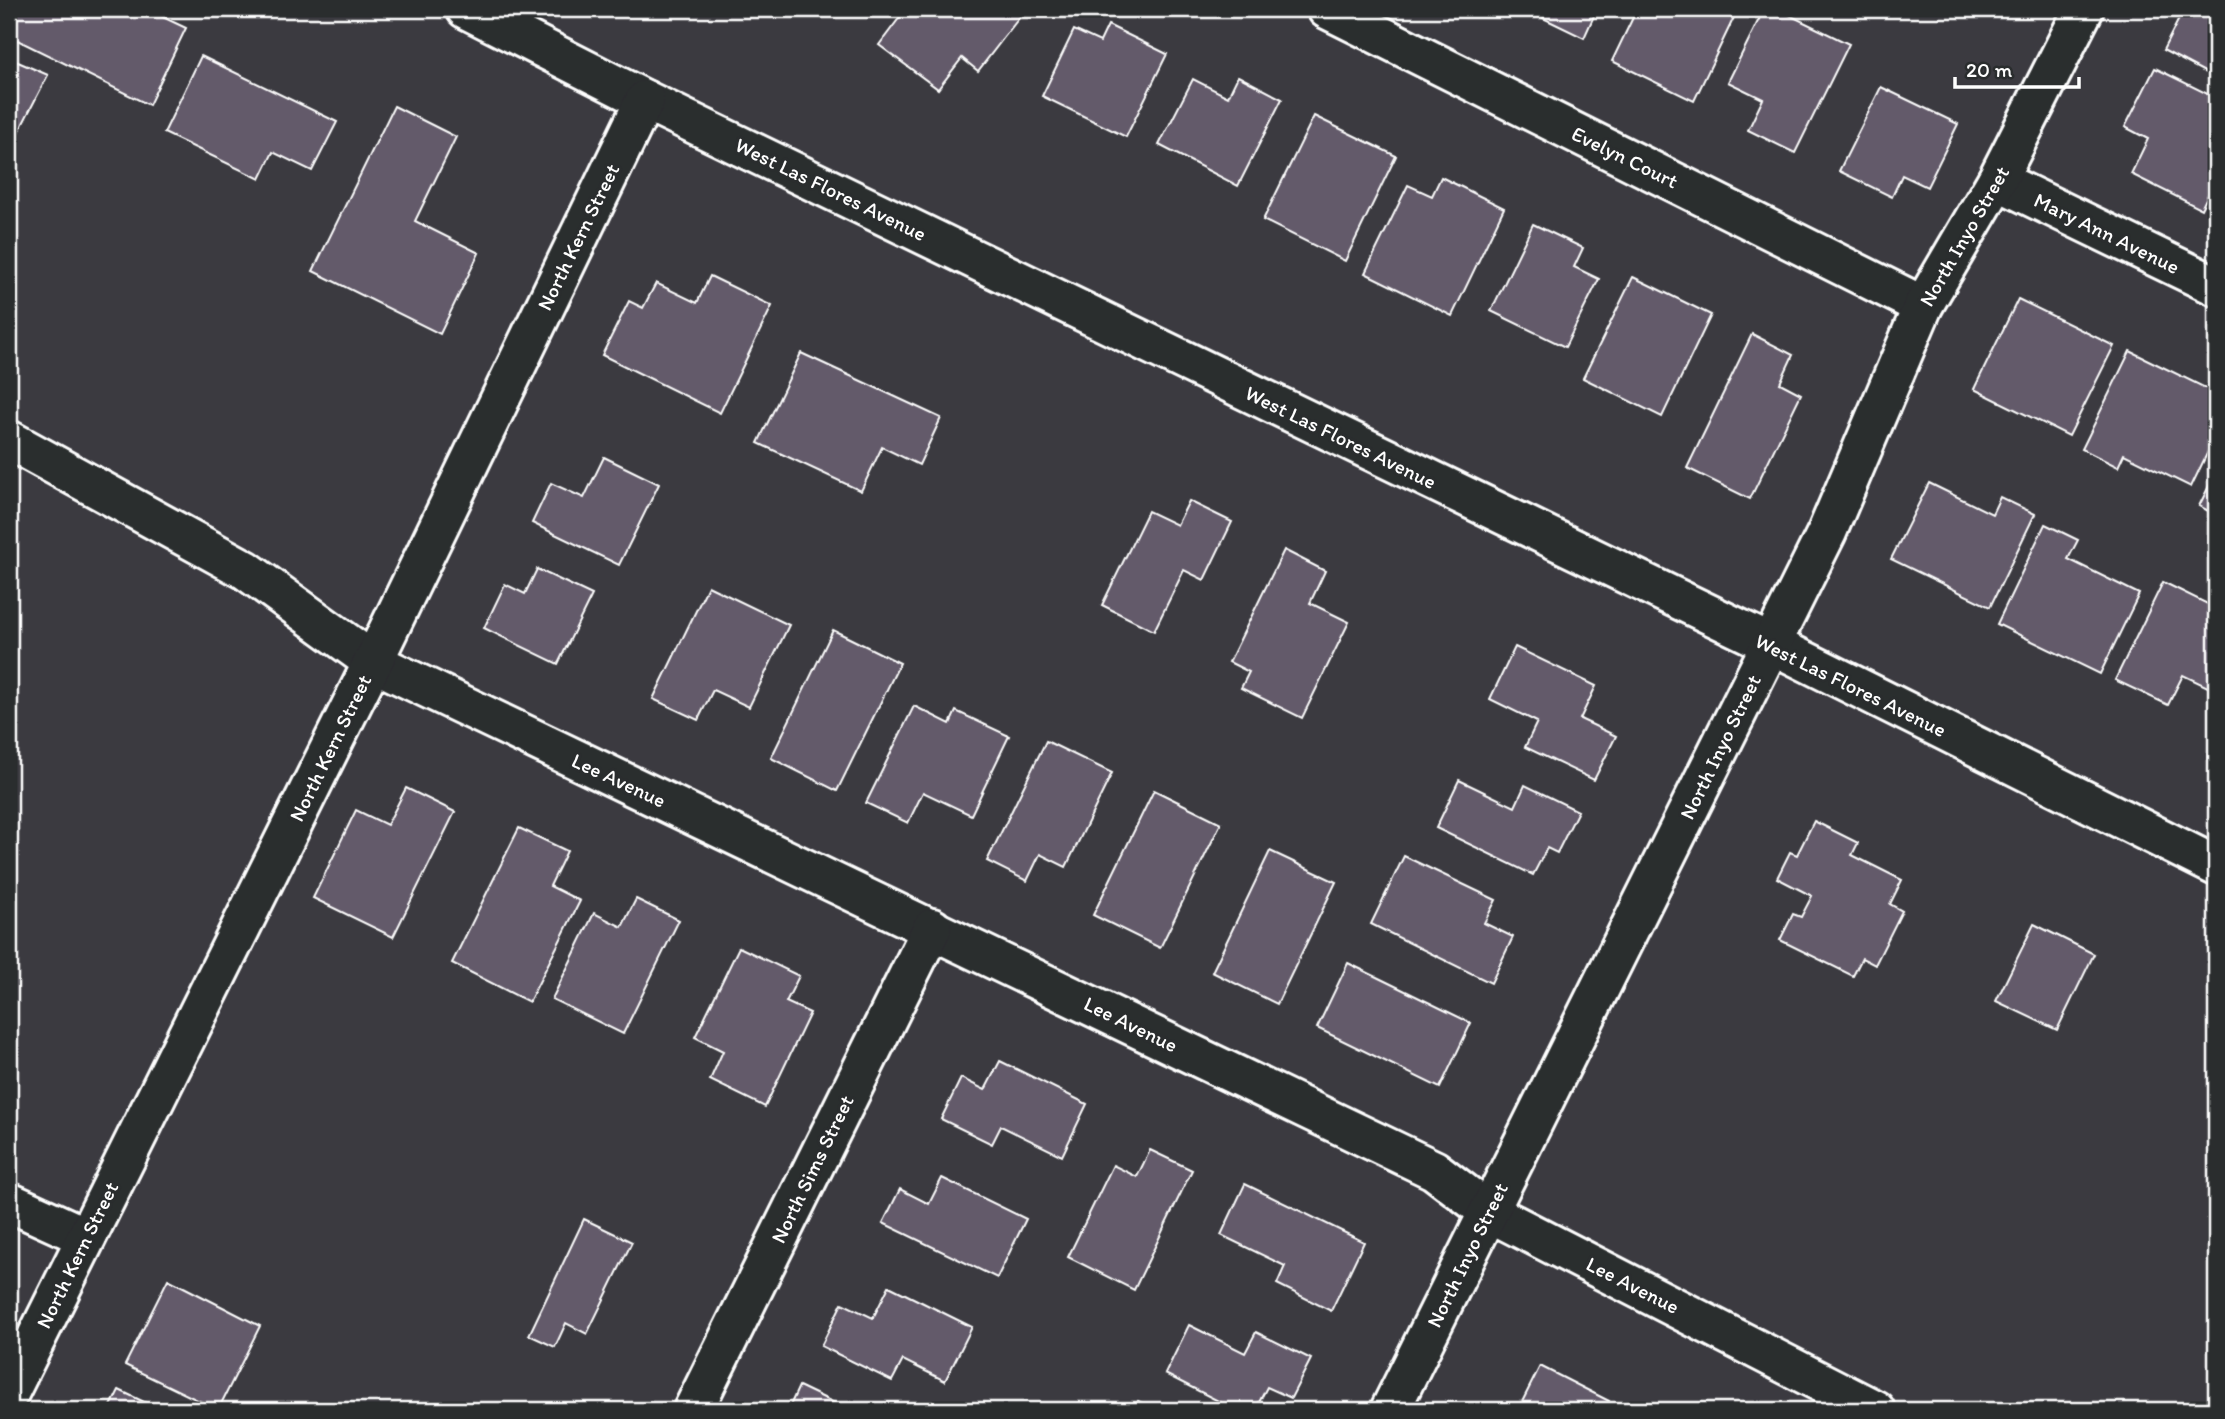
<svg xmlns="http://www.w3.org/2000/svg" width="2225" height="1419" viewBox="0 0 2225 1419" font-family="Itim,sans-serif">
	<rect width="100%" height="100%" fill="#3b3a40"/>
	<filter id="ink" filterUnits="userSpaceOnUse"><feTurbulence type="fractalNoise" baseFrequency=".0143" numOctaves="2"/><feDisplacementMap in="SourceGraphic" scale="14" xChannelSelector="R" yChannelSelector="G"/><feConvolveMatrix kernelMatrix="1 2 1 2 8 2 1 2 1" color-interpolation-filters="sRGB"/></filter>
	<g filter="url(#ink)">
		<g fill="#645a6a" stroke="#fff" stroke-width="2">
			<path d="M20 9H146L186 28 149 105 9 36Z"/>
			<path d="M906 9H1016L1022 14 978 71 962 58 938 89 879 45Z"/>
			<path d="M1548 9H1547H1597L1584 38 1543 18Z"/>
			<path d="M1637 9H1738L1694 101 1612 61Z"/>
			<path d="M1764 9H1777L1849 44 1795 153 1748 130 1763 99 1728 82Z"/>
			<path d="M2184 9H2216V78L2163 50Z"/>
			<path d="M1108 25 1167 54 1126 137 1042 96 1074 30 1100 42Z"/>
			<path d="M201 56 337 122 312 171 273 152 260 179 164 133Z"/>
			<path d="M11 59 48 75 17 135 9 131V63Z"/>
			<path d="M2155 68 2216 98V178L2201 209 2131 174 2148 139 2125 127Z"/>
			<path d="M1238 76 1282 99 1238 186 1159 145 1193 79 1228 97Z"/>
			<path d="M1881 87 1958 124 1927 187 1902 175 1892 197 1839 171Z"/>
			<path d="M394 106 456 137 415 221 479 253 440 334 313 271Z"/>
			<path d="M1314 116 1396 156 1345 261 1263 220Z"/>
			<path d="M1441 177 1504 208 1452 316 1365 273 1408 185 1432 196Z"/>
			<path d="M1533 224 1583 248 1574 267 1599 279 1565 347 1491 311Z"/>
			<path d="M710 276 772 306 720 413 602 355 629 301 643 308 656 283 697 303Z"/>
			<path d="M1633 277 1711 315 1662 417 1583 378Z"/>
			<path d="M2018 299 2114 346 2069 436 1974 389Z"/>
			<path d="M1752 334 1793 355 1780 383 1801 394 1750 499 1687 468Z"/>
			<path d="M2130 351 2216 393V435L2191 487 2124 454 2118 467 2082 449Z"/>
			<path d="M801 353 941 418 919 465 882 447 861 491 758 443Z"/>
			<path d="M604 457 659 484 619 565 532 523 551 483 584 498Z"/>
			<path d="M2216 472V515L2199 506Z"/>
			<path d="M1929 483 1992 514 2000 497 2035 514 1990 607 1891 559Z"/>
			<path d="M1189 501 1232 522 1204 580 1184 570 1154 631 1102 605 1148 511 1177 525Z"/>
			<path d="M2045 524 2078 540 2068 559 2139 594 2100 674 1997 624Z"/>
			<path d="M1284 550 1325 571 1310 603 1349 622 1302 718 1241 688 1249 672 1229 662Z"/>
			<path d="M537 569 592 595 558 664 484 628 505 584 525 594Z"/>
			<path d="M2163 582 2216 608V691L2183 675 2168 705 2115 680Z"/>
			<path d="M708 586 789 625 749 707 713 690 698 720 653 699Z"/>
			<path d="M833 630 900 663 837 791 771 758Z"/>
			<path d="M1515 647 1596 686 1580 719 1616 736 1594 780 1525 747 1537 722 1490 699Z"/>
			<path d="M914 706 950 724 956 711 1009 736 971 815 923 792 908 823 866 803Z"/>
			<path d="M1046 741 1112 773 1066 867 1040 854 1027 881 987 861Z"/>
			<path d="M1459 780 1515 807 1525 785 1578 811 1557 853 1547 848 1533 875 1436 828Z"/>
			<path d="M406 788 455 812 393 937 313 898 356 810 387 825Z"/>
			<path d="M1154 790 1221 823 1160 948 1093 915Z"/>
			<path d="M1814 821 1858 843 1852 855 1902 880 1890 904 1902 911 1875 965 1862 958 1853 976 1780 940 1793 914 1801 917 1812 896 1777 878 1790 852 1797 855Z"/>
			<path d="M519 828 567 851 550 886 580 901 529 1002 452 963Z"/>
			<path d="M1270 851 1336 882 1277 1004 1212 972Z"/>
			<path d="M1404 856 1496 900 1484 923 1513 937 1491 983 1371 924Z"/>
			<path d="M636 899 679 920 623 1034 552 999 594 913 622 927Z"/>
			<path d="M2034 924 2094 954 2057 1030 1996 1001Z"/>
			<path d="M739 947 799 976 786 1002 810 1013 765 1107 710 1080 723 1051 695 1037Z"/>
			<path d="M1348 963 1471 1023 1440 1088 1317 1028Z"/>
			<path d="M1000 1061 1087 1104 1062 1156 1001 1126 992 1144 941 1119 961 1078 985 1090Z"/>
			<path d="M1150 1150 1192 1170 1134 1290 1068 1257 1113 1165 1137 1177Z"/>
			<path d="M942 1178 1026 1219 997 1278 883 1223 900 1189 929 1204Z"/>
			<path d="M1245 1184 1364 1242 1331 1311 1277 1284 1285 1266 1221 1235Z"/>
			<path d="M584 1219 632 1242 587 1334 566 1323 555 1347 529 1335Z"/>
			<path d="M168 1279 260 1326 218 1410 125 1365Z"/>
			<path d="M889 1286 972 1327 945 1381 903 1360 892 1381 821 1346 842 1303 873 1318Z"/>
			<path d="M1189 1325 1245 1353 1256 1332 1311 1359 1291 1398 1267 1387 1255 1410H1236L1165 1374Z"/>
			<path d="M1540 1366 1609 1401 1604 1410H1518Z"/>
			<path d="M799 1386 849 1410H788Z"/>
			<path d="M119 1390 161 1410H109Z"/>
			<path d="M1138 1401 1156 1410H1133Z"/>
		</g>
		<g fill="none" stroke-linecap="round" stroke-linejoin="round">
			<g stroke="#fff" stroke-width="44">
				<g id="minor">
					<path d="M466 9 645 100 1771 644 2216 866"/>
					<path d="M1327 9 1923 306"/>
					<path d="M1997 180 2216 286"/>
					<path d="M9 440 246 570 373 662 1434 1170 1489 1212 1875 1410"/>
					<path d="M9 1202 86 1237"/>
					<path d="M9 1393 373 662 645 100"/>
					<path d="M693 1410 932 928"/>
					<path d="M1390 1410 1827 532 1923 306 1997 180 2084 9"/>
				</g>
			</g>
			<use href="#minor" stroke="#2a2d2e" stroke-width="38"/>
		</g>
	</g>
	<g text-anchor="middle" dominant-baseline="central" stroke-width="6" stroke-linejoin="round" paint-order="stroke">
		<g font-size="21" fill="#fff" stroke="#2a2d2e">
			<text transform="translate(1625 157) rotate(26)">Evelyn Court</text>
			<text transform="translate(831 189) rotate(26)">West Las Flores Avenue</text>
			<text transform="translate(2107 233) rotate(26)">Mary Ann Avenue</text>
			<text transform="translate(1964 236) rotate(-60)">North Inyo Street</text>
			<text transform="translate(578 237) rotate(-64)">North Kern Street</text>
			<text transform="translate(1341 437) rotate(26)">West Las Flores Avenue</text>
			<text transform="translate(1851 685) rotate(26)">West Las Flores Avenue</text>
			<text transform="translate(1720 747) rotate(-64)">North Inyo Street</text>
			<text transform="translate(330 748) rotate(-64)">North Kern Street</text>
			<text transform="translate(619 780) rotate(25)">Lee Avenue</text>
			<text transform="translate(1131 1024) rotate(26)">Lee Avenue</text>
			<text transform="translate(812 1169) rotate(-64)">North Sims Street</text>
			<text transform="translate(77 1255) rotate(-64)">North Kern Street</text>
			<text transform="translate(1467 1255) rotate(-64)">North Inyo Street</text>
			<text transform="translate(1633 1285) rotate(27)">Lee Avenue</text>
		</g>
	</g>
	<rect width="2225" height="1419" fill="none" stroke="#2a2d2e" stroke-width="35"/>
	<rect x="18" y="18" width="2190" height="1384" fill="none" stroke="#fff" stroke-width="2.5" filter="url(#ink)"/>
	<path d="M1955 77v10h124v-10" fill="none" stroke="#ffffff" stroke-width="3.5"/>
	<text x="1966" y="77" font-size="21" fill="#ffffff" stroke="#2a2d2e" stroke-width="5" paint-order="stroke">20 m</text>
</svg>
